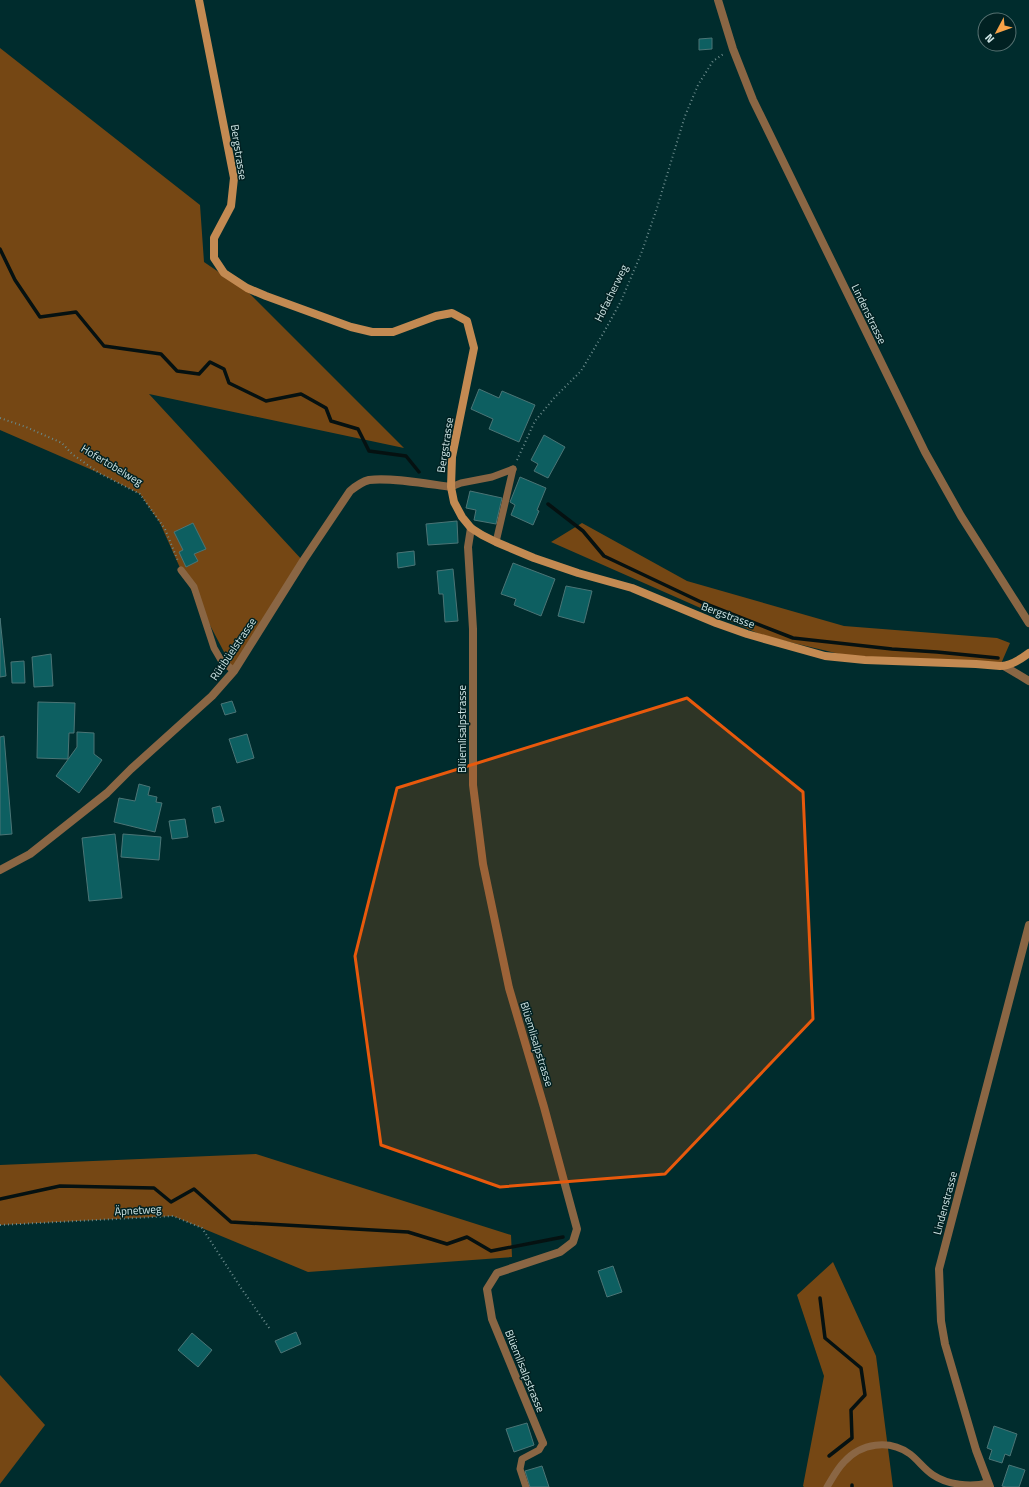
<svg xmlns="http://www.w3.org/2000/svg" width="1029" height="1487" viewBox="0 0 1029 1487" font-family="'Titillium Web',sans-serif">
	<rect width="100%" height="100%" fill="#002c2d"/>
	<g fill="#754714">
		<path d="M0 48 200 205 204 262 248 292 404 448 149 394 303 561 234 671 181 570 160 523 140 494 99 473 0 430Z"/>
		<path d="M582 523 687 581 844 626 997 638 1010 643 1000 666 865 660 764 636 551 542Z"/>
		<path d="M256 1154 511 1235 512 1257 308 1272 173 1216 0 1225V1165Z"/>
		<path d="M833 1262 876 1356 893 1487H804L803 1486 824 1376 797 1295Z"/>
		<path d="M0 1375 45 1425 0 1484Z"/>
	</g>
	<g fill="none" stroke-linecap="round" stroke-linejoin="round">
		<g stroke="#051111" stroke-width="3.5">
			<path d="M0 249 15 280 40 317 76 312 104 346 161 354 177 371 199 374 210 362 224 369 229 383 266 401 301 394 326 408 331 421 358 429 369 451 406 456 419 472"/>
			<path d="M548 504 583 531 604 556 701 602 793 638 892 649 937 652 998 658"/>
			<path d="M0 1199 60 1186 154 1188 171 1202 194 1189 231 1222 408 1232 447 1244 467 1237 491 1251 563 1237"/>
			<path d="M820 1298 825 1338 861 1368 865 1395 851 1410 852 1438 829 1456"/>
			<path d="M852 1485V1487"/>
		</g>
	</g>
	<g fill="#0d5f61" stroke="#4b7576">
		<path d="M712 38V49L699 50V39Z"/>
		<path d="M479 389 499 398 502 391 535 405 519 442 489 429 493 419 471 409Z"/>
		<path d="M544 435 565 447 548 478 534 471 538 464 531 460Z"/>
		<path d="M520 477 546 488 537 510 539 511 533 525 511 515 515 505 510 502Z"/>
		<path d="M470 491 502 498 496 524 474 520 476 510 466 508Z"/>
		<path d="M457 521 458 543 428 545 426 524Z"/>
		<path d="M193 523 206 549 194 554 198 561 186 567 179 552 183 550 174 532Z"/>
		<path d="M414 551 415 565 398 568 397 553Z"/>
		<path d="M513 563 555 579 541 616 514 605 516 599 501 594Z"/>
		<path d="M453 569 458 621 445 622 443 594H439L437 571Z"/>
		<path d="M566 586 592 591 584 623 558 616Z"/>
		<path d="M0 618 6 676 0 677Z"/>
		<path d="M51 654 53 686 34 687 32 657Z"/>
		<path d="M24 661 25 683H12L11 662Z"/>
		<path d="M232 701 236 712 225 715 221 704Z"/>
		<path d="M38 702 75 703 74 733H69L68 759 37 758Z"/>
		<path d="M77 732 94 733V754L102 760 79 793 56 776 77 747Z"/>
		<path d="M247 734 254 758 237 763 229 739Z"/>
		<path d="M4 736 12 834 0 835V737Z"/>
		<path d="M139 784 150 787 148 795 157 797 156 802 162 803 155 832 114 822 119 798 135 801Z"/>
		<path d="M220 806 224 821 215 823 212 808Z"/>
		<path d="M185 819 188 837 172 839 169 821Z"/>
		<path d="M115 834 122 898 89 901 82 838Z"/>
		<path d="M123 834 161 837 159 860 121 857Z"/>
		<path d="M613 1266 622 1292 607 1297 598 1271Z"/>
		<path d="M296 1332 301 1344 281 1353 275 1341Z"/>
		<path d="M192 1333 212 1350 198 1367 178 1350Z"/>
		<path d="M527 1423 534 1445 514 1452 506 1429Z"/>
		<path d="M994 1426 1017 1434 1010 1456 1005 1454 1002 1463 989 1459 992 1450 987 1448Z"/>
		<path d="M1009 1465 1025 1470 1019 1487H1006L1002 1486Z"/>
		<path d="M542 1466 549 1487H530L525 1471Z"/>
	</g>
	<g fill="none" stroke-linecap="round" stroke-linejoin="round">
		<g stroke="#698a8b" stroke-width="2" stroke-dasharray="1 3" stroke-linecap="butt">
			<path d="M0 418 26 427 62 443 72 454 99 473 140 494 165 529 178 561"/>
			<path d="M517 460 535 421 555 397 581 371 604 332 621 301 641 254 656 211 685 116 698 85 713 61 725 53"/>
			<path d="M0 1225 173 1216 202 1228 243 1291 270 1329"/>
		</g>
		<g stroke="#8a6644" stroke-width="7">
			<path d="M451 487 461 483 492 477 513 469"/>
			<path d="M496 542 513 469"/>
			<path d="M181 570 194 587 214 648 221 660 234 671"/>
			<path d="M526 1487 520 1469 522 1459 539 1450 543 1443"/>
			<path d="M827 1487C832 1479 837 1469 844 1462 861 1443 889 1439 910 1454 918 1460 924 1469 933 1475 948 1485 970 1487 988 1483"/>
		</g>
		<g stroke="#8a6644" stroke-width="8">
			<path d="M718 0 733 49 753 100 925 452 961 516 1029 623"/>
			<path d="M471 528 468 547 473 629V785L483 864 509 988 544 1107 577 1229 573 1242 560 1252 497 1273 487 1289 492 1319 543 1443"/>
			<path d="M1004 666 1029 681"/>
			<path d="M0 870 30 854 107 793 131 769 212 696 234 671 303 561 350 491C356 486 361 482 369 480 390 477 428 484 451 487"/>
			<path d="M990 1487 976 1450 945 1344 941 1321 939 1269 1029 925"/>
		</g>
		<path stroke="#c38a52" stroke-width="8" d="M199 0 234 178 231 206 214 238V258L224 273 247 288 266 296 351 327 372 332H393L436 316 452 313 467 321 474 348 452 457 451 487 454 502 462 517 471 528 482 535 496 542 534 558 578 573 632 588 716 623 747 634 825 656 865 660 976 664 1000 666C1011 666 1021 659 1029 653"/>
	</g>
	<path fill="#e8590c" fill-opacity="0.2" stroke="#e8590c" stroke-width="3" stroke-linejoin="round" d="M687 698 803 792 813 1019 665 1174 500 1187 381 1145 355 956 397 788Z"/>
	<g text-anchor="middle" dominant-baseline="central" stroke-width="3" stroke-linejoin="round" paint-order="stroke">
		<g font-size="11" fill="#d0e6e6" stroke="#012122">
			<text transform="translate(239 152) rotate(81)">Bergstrasse</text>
			<text transform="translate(611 293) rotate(-64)">Hofacherweg</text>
			<text transform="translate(869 314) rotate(64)">Lindenstrasse</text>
			<text transform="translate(445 445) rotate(-81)">Bergstrasse</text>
			<text transform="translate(112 465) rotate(31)">Hofertobelweg</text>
			<text transform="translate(728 615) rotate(20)">Bergstrasse</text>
			<text transform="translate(233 649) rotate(-56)">Rütibüelstrasse</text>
			<text transform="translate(462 729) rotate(-90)">Blüemlisalpstrasse</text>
			<text transform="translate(537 1044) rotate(73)">Blüemlisalpstrasse</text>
			<text transform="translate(945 1203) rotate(-75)">Lindenstrasse</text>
			<text transform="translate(138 1210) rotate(-3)">Äpnetweg</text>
			<text transform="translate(525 1371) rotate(68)">Blüemlisalpstrasse</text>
		</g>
	</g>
	<g transform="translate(997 32) rotate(229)"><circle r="19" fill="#012122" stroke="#547070"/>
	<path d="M0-3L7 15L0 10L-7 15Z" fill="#f7a248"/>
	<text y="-6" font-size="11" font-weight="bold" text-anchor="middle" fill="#d0e6e6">N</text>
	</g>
</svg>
